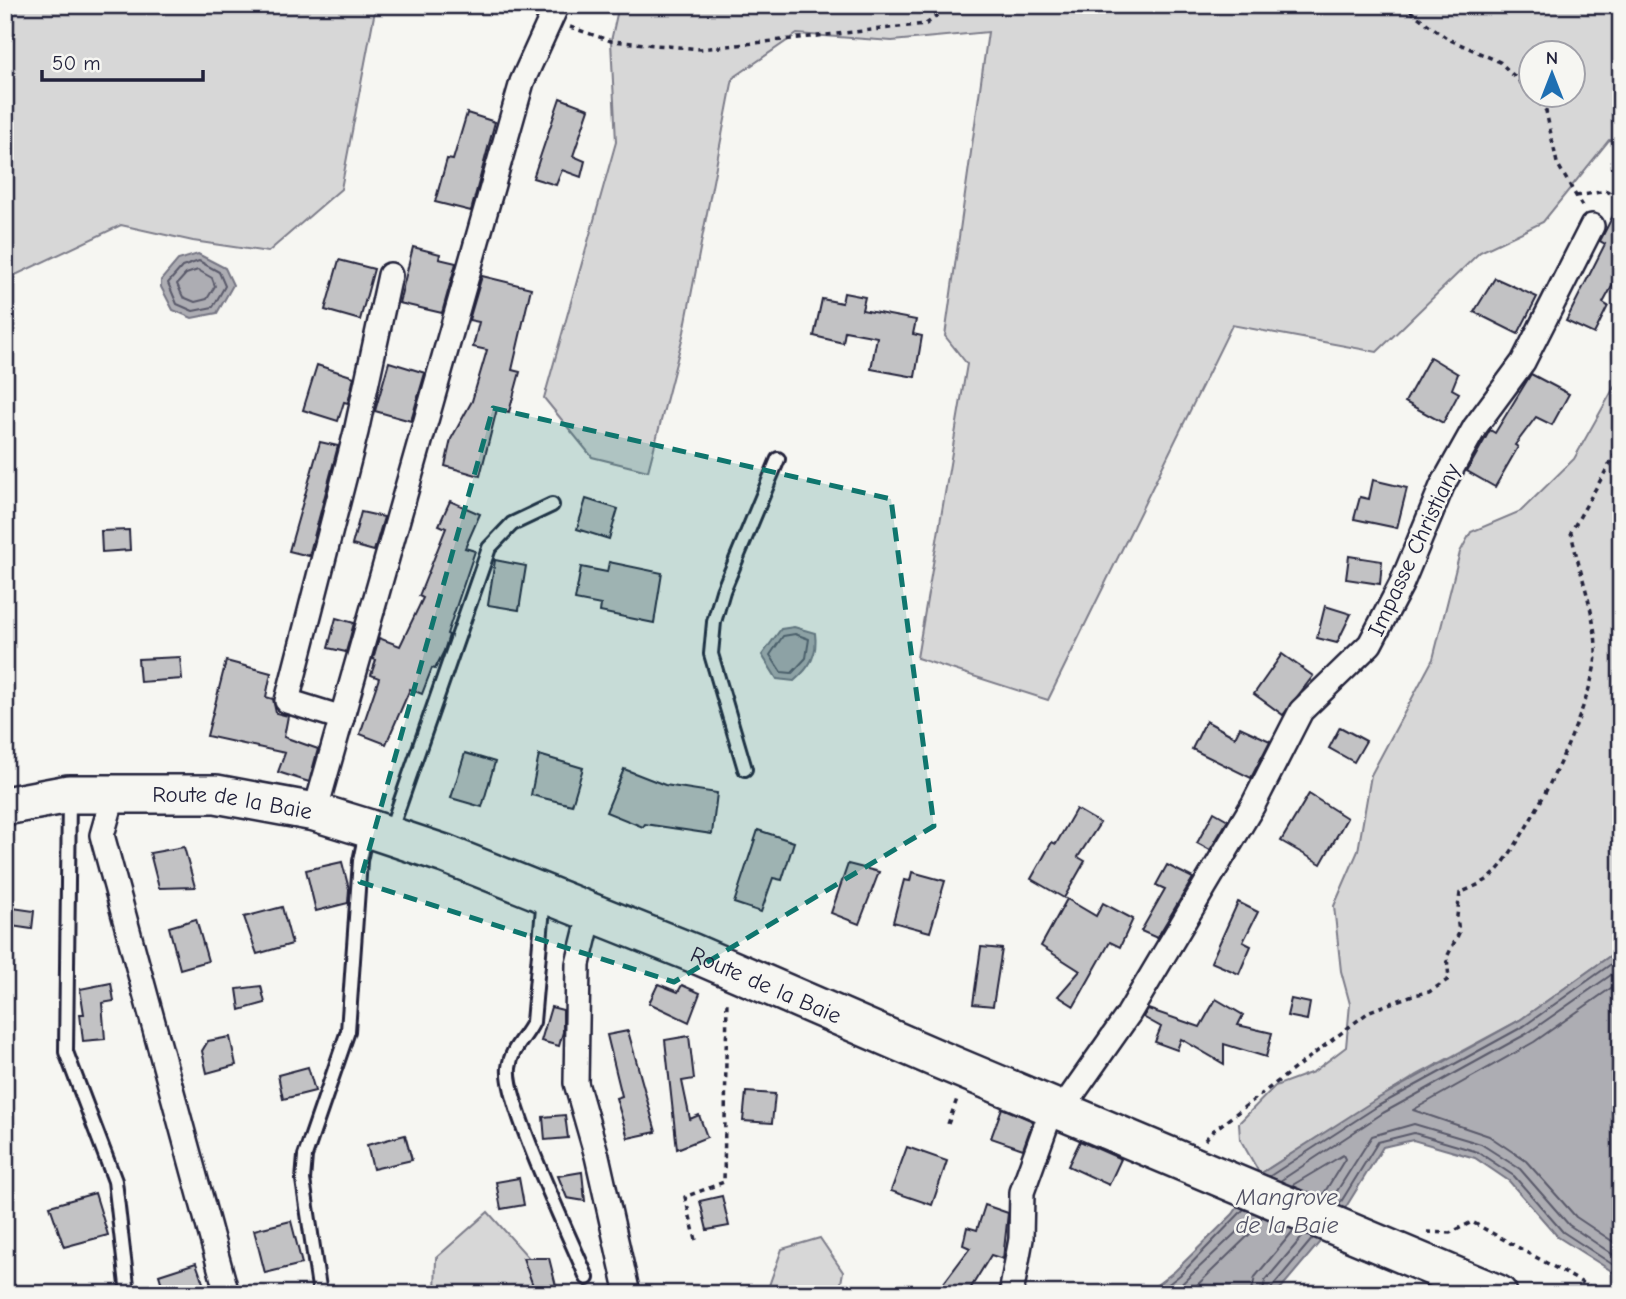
<svg xmlns="http://www.w3.org/2000/svg" width="1626" height="1299" viewBox="0 0 1626 1299" font-family="'Comic Neue',sans-serif">
	<rect width="100%" height="100%" fill="#f6f6f2"/>
	<filter id="ink" filterUnits="userSpaceOnUse"><feTurbulence type="fractalNoise" baseFrequency=".0143" numOctaves="2"/><feDisplacementMap in="SourceGraphic" scale="14" xChannelSelector="R" yChannelSelector="G"/><feConvolveMatrix kernelMatrix="1 2 1 2 8 2 1 2 1" color-interpolation-filters="sRGB"/></filter>
	<g filter="url(#ink)">
		<g fill="#d7d7d7" stroke="#7c7c89" stroke-width="2" fill-rule="evenodd">
			<path d="M5 5H376L341 189 268 252 193 241 121 225 5 280Z"/>
			<path d="M619 5H1610L1621 13V141L1609 140 1543 222 1480 252 1377 352 1232 325 1048 700 917 658 967 364 945 336 988 32 892 41 797 34 733 78 684 332 648 471 592 457 544 398 616 142 611 41ZM1574 52V94H1532V52Z"/>
			<path d="M1621 375V948L1520 1020 1417 1075 1260 1174 1240 1139 1239 1123 1275 1086 1313 1072 1346 1047 1350 1004 1341 971 1334 906 1358 851 1371 775 1433 659 1460 552 1471 532 1521 511 1574 459Z"/>
			<path d="M488 1212 537 1267 549 1294H435L436 1258Z"/>
			<path d="M820 1238 843 1272 839 1294H766L782 1249Z"/>
		</g>
		<g fill="#adadb3" stroke="#757583" stroke-width="2">
			<path d="M198 254 225 268 233 285 217 313 192 318 173 310 161 287V280L178 260Z"/>
			<path d="M794 627 815 633C818 655 810 667 794 681L777 679 762 655 781 629Z"/>
			<path d="M1621 948V1277L1558 1237 1509 1181 1475 1158 1413 1140 1383 1147 1336 1223 1276 1294H1145L1175 1271 1233 1214 1260 1174 1375 1100 1520 1020Z"/>
		</g>
		<g fill="none" stroke-linecap="round" stroke-linejoin="round">
			<g stroke="#5a5a6b" stroke-width="2">
				<path d="M199 261 219 272 225 286 213 307 193 311 177 304 168 283 182 267Z"/>
				<path d="M198 270 212 278 215 286 207 299 195 302 183 297 177 284 186 274Z"/>
				<path d="M795 634 809 639 806 658 792 673 781 672 770 655 783 636Z"/>
				<path d="M1621 981 1534 1042 1413 1110 1489 1136 1526 1161 1576 1217 1621 1247"/>
				<path d="M1270 1176 1378 1106 1524 1026 1621 957"/>
				<path d="M1280 1181 1383 1113 1528 1033 1621 968"/>
				<path d="M1291 1186 1343 1155 1345 1159 1321 1198"/>
				<path d="M1330 1202 1372 1136 1414 1124 1481 1144 1520 1169 1569 1225 1621 1260"/>
				<path d="M1339 1205 1378 1142 1414 1133 1478 1152 1514 1176 1563 1232 1621 1270"/>
				<path d="M1156 1294 1180 1275 1244 1209"/>
				<path d="M1171 1294 1244 1225 1252 1213"/>
				<path d="M1188 1294 1252 1232 1262 1217"/>
				<path d="M1251 1294 1255 1277 1294 1230"/>
				<path d="M1262 1294 1265 1281 1304 1235"/>
				<path d="M1271 1294 1272 1287 1313 1238"/>
			</g>
		</g>
		<g fill="#c2c2c4" stroke="#22223b" stroke-width="2">
			<path d="M560 98 589 109 573 156 585 161 581 177 562 170 556 185 533 178Z"/>
			<path d="M467 113 495 122 471 211 435 202 447 159 453 160Z"/>
			<path d="M1621 200V270L1603 303 1608 306 1594 334 1566 321 1605 244 1600 241Z"/>
			<path d="M413 247 440 254 439 259 456 263 442 313 399 303Z"/>
			<path d="M339 260 374 269 360 320 325 310Z"/>
			<path d="M482 276 531 288 512 370 520 372 509 412 497 409 480 476 445 466 451 439 472 401 487 350 473 347 479 322 469 320Z"/>
			<path d="M1495 278 1537 297 1518 334 1474 312Z"/>
			<path d="M844 293 865 297 862 310 916 320 913 334 922 336 915 377 871 369 877 337 845 331 843 343 814 336 822 299 842 303Z"/>
			<path d="M1430 357 1458 374 1452 389 1459 393 1443 423 1405 402Z"/>
			<path d="M389 362 425 373 411 421 375 411Z"/>
			<path d="M317 365 354 377 348 403 344 402 338 421 303 410Z"/>
			<path d="M1531 374 1569 394 1552 425 1536 417 1515 445 1518 447 1495 487 1467 471 1490 430 1495 433Z"/>
			<path d="M320 442 338 446 309 556 289 551Z"/>
			<path d="M1373 480 1407 488 1397 528 1354 519 1360 497 1369 499Z"/>
			<path d="M586 499 618 509 609 539 577 529Z"/>
			<path d="M450 501 480 514 465 548 475 551 447 634 449 635 444 651 435 669 432 668 422 694 410 689 386 744 360 734 379 678 371 675 376 660 373 659 379 638 400 646 423 598 419 596 446 528 439 525Z"/>
			<path d="M361 512 384 517 374 551 352 545Z"/>
			<path d="M129 530 130 550 102 552 101 531Z"/>
			<path d="M1349 556 1382 561 1380 584 1346 579Z"/>
			<path d="M495 560 526 566 519 610 488 605Z"/>
			<path d="M609 562 662 573 654 623 600 612 601 605 575 600 581 567 607 572Z"/>
			<path d="M1325 606 1351 614 1337 643 1317 638Z"/>
			<path d="M336 618 354 623 346 652 328 648Z"/>
			<path d="M1282 654 1313 676 1283 715 1254 694Z"/>
			<path d="M180 657 182 679 140 682 138 659Z"/>
			<path d="M226 661 271 673 266 697 273 699 276 713 288 716 284 737 318 749 309 782 278 772 285 753 207 736Z"/>
			<path d="M1206 721 1235 737 1240 727 1270 741 1251 778 1192 749Z"/>
			<path d="M1340 727 1366 741 1354 762 1329 748Z"/>
			<path d="M465 753 495 762 482 807 451 798Z"/>
			<path d="M539 755 583 768 572 805 531 795Z"/>
			<path d="M624 769 665 785 717 793 712 834 645 824 643 827 606 812Z"/>
			<path d="M1309 794 1347 818 1321 864 1281 841Z"/>
			<path d="M1076 809 1100 823 1078 857 1085 861 1064 898 1031 879 1052 842 1056 844Z"/>
			<path d="M1214 812 1228 820 1210 850 1197 843Z"/>
			<path d="M758 830 794 842 782 880 773 878 761 912 734 903Z"/>
			<path d="M184 847 195 887 159 888 150 853Z"/>
			<path d="M342 862 349 889 348 903 316 911 306 870Z"/>
			<path d="M848 864 879 872 859 924 831 913Z"/>
			<path d="M1167 865 1193 878 1157 938 1141 931 1165 889 1156 885Z"/>
			<path d="M912 872 945 881 930 932 893 922 904 880 910 881Z"/>
			<path d="M1067 899 1096 916 1103 903 1133 919 1120 947 1110 942 1074 1006 1058 996 1080 971 1041 946Z"/>
			<path d="M1238 902 1258 912 1243 942 1251 946 1239 974 1211 962Z"/>
			<path d="M282 907 292 944 257 954 244 917Z"/>
			<path d="M13 908 34 911 32 929 11 926Z"/>
			<path d="M196 919 208 961 180 969 169 927Z"/>
			<path d="M981 947 1002 949 993 1006 973 1004Z"/>
			<path d="M111 983 114 1001 102 1003 105 1039 83 1041 80 1014H84L80 989Z"/>
			<path d="M658 984 678 992 682 985 700 993 689 1022 649 1003Z"/>
			<path d="M261 986 265 1003 240 1010 237 989Z"/>
			<path d="M1216 999 1243 1015 1238 1025 1272 1033 1266 1057 1224 1044V1064L1181 1039 1177 1050 1155 1042 1161 1027 1143 1017 1148 1009 1200 1027Z"/>
			<path d="M1291 999 1310 1003 1307 1020 1287 1016Z"/>
			<path d="M551 1007 563 1010V1032L559 1046 541 1041Z"/>
			<path d="M628 1031 656 1132 628 1138 616 1098 622 1096 607 1035Z"/>
			<path d="M689 1036 694 1079 682 1081 690 1119 699 1115 707 1137 677 1149 665 1040Z"/>
			<path d="M230 1037 236 1065 207 1073 202 1051 208 1041Z"/>
			<path d="M308 1067 315 1091 283 1099 278 1075Z"/>
			<path d="M746 1092 775 1094 772 1123 743 1121Z"/>
			<path d="M1002 1108 1033 1121 1023 1149 991 1138Z"/>
			<path d="M565 1115 568 1138 545 1140 543 1117Z"/>
			<path d="M405 1135 412 1160 373 1169 367 1145Z"/>
			<path d="M1080 1141 1121 1159 1109 1185 1068 1166Z"/>
			<path d="M907 1147 947 1161 932 1205 891 1191Z"/>
			<path d="M582 1172 585 1201 567 1198 558 1176Z"/>
			<path d="M519 1178 524 1205 501 1209 496 1182Z"/>
			<path d="M95 1193 108 1235 64 1247 50 1206Z"/>
			<path d="M722 1196 729 1226 707 1230 700 1201Z"/>
			<path d="M985 1205 1008 1213 1003 1259 991 1255 967 1294H954L940 1288 970 1248 963 1245 967 1227 977 1230Z"/>
			<path d="M291 1221 302 1264 265 1273 254 1230Z"/>
			<path d="M523 1258H549L558 1294H536Z"/>
			<path d="M196 1263 207 1294H165L159 1275Z"/>
		</g>
		<g fill="none" stroke-linecap="round" stroke-linejoin="round">
			<g stroke="#22223b" stroke-width="18">
				<g id="lane">
					<path d="M745 769 711 654 714 622 723 591 778 459"/>
					<path d="M69 798 66 1052 115 1181 128 1294"/>
					<path d="M390 832 489 548 512 524 552 505"/>
					<path d="M544 896 533 1022C525 1039 511 1048 509 1068 505 1102 571 1239 587 1278"/>
					<path d="M320 1294 303 1180 305 1156 348 1031 360 861 366 832"/>
				</g>
			</g>
			<g stroke="#22223b" stroke-width="28">
				<g id="street">
					<path d="M342 718 287 701 356 432 390 275"/>
					<path d="M114 793 102 835 227 1294"/>
					<path d="M315 812 522 82 557 5"/>
					<path d="M591 911 578 964 576 1083 597 1156 628 1294"/>
					<path d="M1062 1109 1128 1015 1253 805 1301 711 1370 644 1401 585 1442 486 1475 427 1523 362 1592 226"/>
					<path d="M1011 1294 1021 1239 1022 1192 1053 1106"/>
				</g>
			</g>
			<g stroke="#22223b" stroke-width="42">
				<g id="primary">
					<path id="s1" d="M5 806 69 794H216L315 812 367 828 445 854 693 953 938 1059 1498 1294"/>
				</g>
			</g>
			<g stroke="#22223b" stroke-width="3.5" stroke-dasharray="5 5" stroke-linecap="butt">
				<path d="M1402 5 1448 39 1500 62 1532 94"/>
				<path d="M570 27 611 41 701 49 926 24 952 5"/>
				<path d="M1532 94 1546 111 1557 163 1583 208"/>
				<path d="M1576 196 1607 191 1621 200"/>
				<path d="M948 1124 957 1099"/>
				<path d="M1205 1140 1213 1131 1370 1011 1413 995 1429 992 1449 979 1447 957 1459 933 1457 916 1460 893C1470 888 1485 883 1493 875 1527 840 1595 701 1596 653 1597 617 1578 568 1571 532L1621 444"/>
				<path d="M1427 1232 1450 1233 1472 1222 1603 1294"/>
				<path d="M696 1240 685 1197 724 1182 727 999"/>
			</g>
			<use href="#lane" stroke="#f6f6f2" stroke-width="12"/>
			<use href="#street" stroke="#f6f6f2" stroke-width="23"/>
			<use href="#primary" stroke="#f6f6f2" stroke-width="37"/>
		</g>
	</g>
	<path fill="#0f766e" fill-opacity="0.2" stroke="#0f766e" stroke-width="5" stroke-dasharray="14 9" stroke-linejoin="round" d="M493 408 891 499 934 826 674 982 360 882Z"/>
	<g text-anchor="middle" dominant-baseline="central" stroke-width="5" stroke-linejoin="round" paint-order="stroke">
		<g font-size="23" fill="#22223b" stroke="#f6f6f2">
			<text transform="translate(1414 550) rotate(-65)">Impasse Christiany</text>
			<text stroke="none"><textPath href="#s1" startOffset="229">Route de la Baie</textPath></text>
			<text stroke="none"><textPath href="#s1" startOffset="796">Route de la Baie</textPath></text>
		</g>
		<g font-size="24" font-style="italic" fill="#535365" stroke="#f6f6f2">
			<text x="1287" y="1197">Mangrove<tspan x="1287" dy="28">de la Baie</tspan></text>
		</g>
	</g>
	<rect width="1626" height="1299" fill="none" stroke="#f6f6f2" stroke-width="28"/>
	<rect x="14" y="14" width="1598" height="1271" fill="none" stroke="#22223b" stroke-width="2.5" filter="url(#ink)"/>
	<g transform="translate(1552 74)"><circle r="33" fill="#f6f6f2" stroke="#a1a1a9" stroke-width="2"/>
	<path d="M0-5L12 26L0 18L-12 26Z" fill="#1f6fb2"/>
	<text y="-10" font-size="19" font-weight="bold" text-anchor="middle" fill="#22223b">N</text>
	</g>
	<path d="M42 70v10h161v-10" fill="none" stroke="#22223b" stroke-width="3.5"/>
	<text x="52" y="70" font-size="21" fill="#22223b" stroke="#f6f6f2" stroke-width="5" paint-order="stroke">50 m</text>
</svg>
